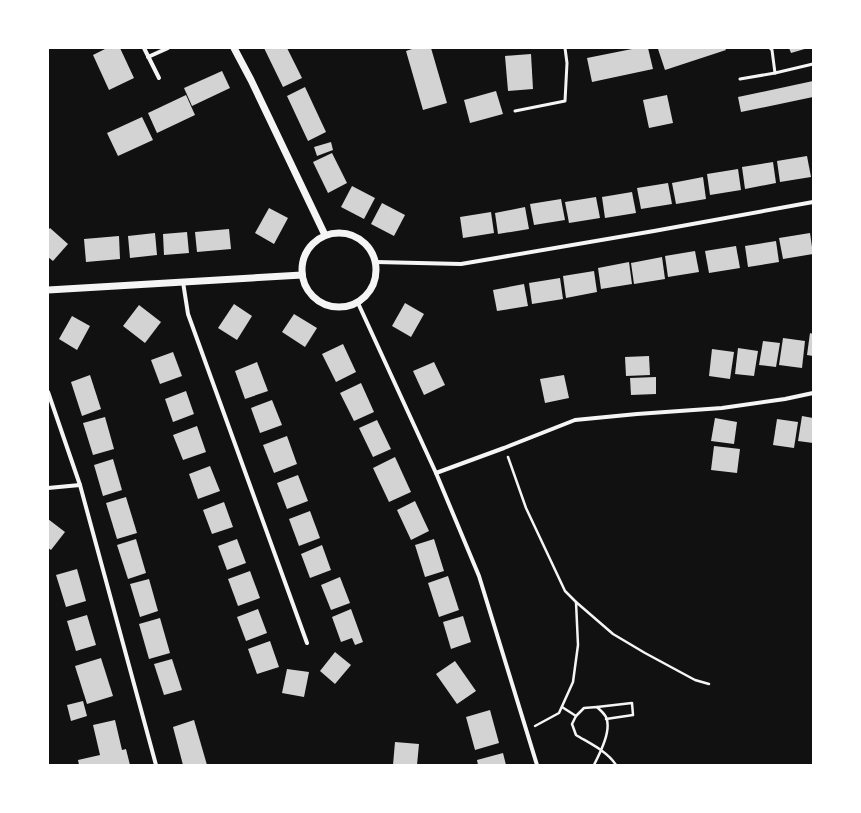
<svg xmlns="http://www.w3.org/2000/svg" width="861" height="813" viewBox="0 0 861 813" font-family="'PT Sans Narrow',sans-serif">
	<rect width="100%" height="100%" fill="#111"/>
	<g fill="#d3d3d3">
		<path d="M107 48H120L134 78 109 90 93 55Z"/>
		<path d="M264 48H287L302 78 283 87Z"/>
		<path d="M415 48H431L447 103 423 110 406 51Z"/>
		<path d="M637 48H648L653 69 592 82 587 58Z"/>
		<path d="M662 48H725L726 50 665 70 658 49Z"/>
		<path d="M789 48H808L791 53Z"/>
		<path d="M531 54 533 89 508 91 505 56Z"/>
		<path d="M222 71 230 88 192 106 184 88Z"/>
		<path d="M813 81V97L741 112 738 97Z"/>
		<path d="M305 87 326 132 308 141 287 96Z"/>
		<path d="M496 91 503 114 470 123 464 100Z"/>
		<path d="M186 95 195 115 157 133 148 113Z"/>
		<path d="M667 95 673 123 649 128 643 100Z"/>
		<path d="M142 117 153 140 118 156 107 133Z"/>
		<path d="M331 142 333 150 317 156 314 147Z"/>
		<path d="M332 153 347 183 328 193 313 162Z"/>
		<path d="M807 156 811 177 780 182 777 161Z"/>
		<path d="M773 162 776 183 745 189 742 167Z"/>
		<path d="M738 169 741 190 710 195 707 174Z"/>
		<path d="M703 177 706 199 676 204 672 183Z"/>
		<path d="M668 183 672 204 641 209 637 188Z"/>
		<path d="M352 186 375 198 364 219 341 207Z"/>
		<path d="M632 192 636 213 605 218 602 197Z"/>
		<path d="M596 197 600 218 569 223 565 202Z"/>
		<path d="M561 199 565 220 534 225 530 204Z"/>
		<path d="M382 203 405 215 394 236 371 224Z"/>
		<path d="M525 207 529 229 498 234 495 213Z"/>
		<path d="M269 208 288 218 274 244 255 233Z"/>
		<path d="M491 212 494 233 463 238 460 217Z"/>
		<path d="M50 228 68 244 53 261 48 257V230Z"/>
		<path d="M229 229 231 249 197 252 195 232Z"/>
		<path d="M187 232 189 253 164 255 163 234Z"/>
		<path d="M155 233 157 255 130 258 128 236Z"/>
		<path d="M810 233 813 254 783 259 779 238Z"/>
		<path d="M119 236 120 259 86 262 84 239Z"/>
		<path d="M776 241 779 262 748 267 745 246Z"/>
		<path d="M736 246 740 268 709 273 705 251Z"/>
		<path d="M695 251 699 272 668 277 665 256Z"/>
		<path d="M662 257 665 279 634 284 631 263Z"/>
		<path d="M629 262 632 284 601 289 598 268Z"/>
		<path d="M594 271 597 292 566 298 563 276Z"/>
		<path d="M560 278 563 299 532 304 529 283Z"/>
		<path d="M524 284 528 306 497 311 493 290Z"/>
		<path d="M405 303 424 314 411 337 392 326Z"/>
		<path d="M234 304 252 316 237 340 218 328Z"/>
		<path d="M139 305 161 322 145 343 123 326Z"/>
		<path d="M294 314 317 328 305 347 282 332Z"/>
		<path d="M72 316 90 326 77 350 59 339Z"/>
		<path d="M810 333 813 334V356L807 355Z"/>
		<path d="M783 338 805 341 802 368 779 365Z"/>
		<path d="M763 341 780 343 776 367 759 365Z"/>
		<path d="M343 344 356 372 336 382 322 354Z"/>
		<path d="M738 348 758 351 754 376 735 374Z"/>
		<path d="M712 349 734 352 730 379 709 376Z"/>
		<path d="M173 352 182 376 160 384 151 360Z"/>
		<path d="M649 356 650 375 626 376 625 357Z"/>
		<path d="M257 362 268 391 245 399 235 371Z"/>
		<path d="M434 362 445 385 424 395 413 371Z"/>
		<path d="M90 375 101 409 82 416 71 382Z"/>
		<path d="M564 375 569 398 545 403 540 379Z"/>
		<path d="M656 377V394L631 395 630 378Z"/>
		<path d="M361 383 374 412 354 421 340 393Z"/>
		<path d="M186 391 194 414 173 422 165 399Z"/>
		<path d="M272 400 282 425 260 433 251 408Z"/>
		<path d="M802 416 813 418V443L798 441Z"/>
		<path d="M105 417 114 449 93 455 83 423Z"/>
		<path d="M715 418 737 422 734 444 711 441Z"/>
		<path d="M777 419 798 422 794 448 773 445Z"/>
		<path d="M377 420 391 449 373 457 359 428Z"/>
		<path d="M197 426 206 452 183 460 173 435Z"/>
		<path d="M287 436 297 464 274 473 263 445Z"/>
		<path d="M714 446 740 449 737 473 711 470Z"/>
		<path d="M395 457 411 492 389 502 373 468Z"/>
		<path d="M113 459 122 490 103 496 94 465Z"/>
		<path d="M210 466 220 491 198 499 189 474Z"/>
		<path d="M298 475 308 501 287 509 277 483Z"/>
		<path d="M126 497 137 533 117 539 106 503Z"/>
		<path d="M415 501 429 531 411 540 397 510Z"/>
		<path d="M224 502 233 527 212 534 203 510Z"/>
		<path d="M310 511 320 538 299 546 289 519Z"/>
		<path d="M48 519 65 532 51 550 48 548Z"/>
		<path d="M136 539 146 573 128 579 117 545Z"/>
		<path d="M237 539 246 563 227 570 218 546Z"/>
		<path d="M434 539 444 571 425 577 415 545Z"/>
		<path d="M322 545 331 570 310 578 301 554Z"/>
		<path d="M77 569 86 601 66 607 56 575Z"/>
		<path d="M250 571 260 598 238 606 228 579Z"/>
		<path d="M448 576 459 610 439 617 428 583Z"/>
		<path d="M340 577 350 603 331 610 321 585Z"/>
		<path d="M149 579 158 611 140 617 130 584Z"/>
		<path d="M258 609 267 633 246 641 237 617Z"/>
		<path d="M351 609 363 642 355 645 352 638 341 642 332 617Z"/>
		<path d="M87 615 96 645 76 651 67 621Z"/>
		<path d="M463 616 471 642 451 649 443 622Z"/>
		<path d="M160 618 170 653 149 659 139 624Z"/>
		<path d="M270 641 279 667 257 674 248 649Z"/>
		<path d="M335 652 351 665 335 684 320 671Z"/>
		<path d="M101 658 113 696 87 704 75 666Z"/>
		<path d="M172 659 182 690 164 695 154 664Z"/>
		<path d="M455 661 476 691 457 704 436 674Z"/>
		<path d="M287 669 309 672 304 697 282 693Z"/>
		<path d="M83 701 87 716 71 721 67 705Z"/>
		<path d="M490 710 499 743 475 750 466 717Z"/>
		<path d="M115 720 122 750 126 749 130 765H79L78 760 100 755 93 725Z"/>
		<path d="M194 720 207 765H183L173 727Z"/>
		<path d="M395 742 419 744 417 765H393Z"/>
		<path d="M503 753 506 765H478L477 760Z"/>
	</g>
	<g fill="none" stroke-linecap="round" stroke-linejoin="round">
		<g stroke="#f5f5f5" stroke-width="2.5">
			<path d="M508 457 526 508 565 591 576 602"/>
			<path d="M562 707 576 716"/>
			<path d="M597 707 632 703 633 715 606 719"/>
			<path d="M535 726 559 713 573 682 578 645 576 602 613 634 645 653 695 680 709 684"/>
			<path d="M594 765C600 753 612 730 606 717 604 713 600 710 597 707L584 708 576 716 572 724 576 735C589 743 607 751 616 765"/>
		</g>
		<g stroke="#f5f5f5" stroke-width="3">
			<path d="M770 48 772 50 775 73 813 64"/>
			<path d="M740 79 775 73"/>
			<path d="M515 111 565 101 567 63 565 48"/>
		</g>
		<g stroke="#f5f5f5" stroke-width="4">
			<path d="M144 48 159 78"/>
			<path d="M148 57 168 48"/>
			<path d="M376 262 461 264 654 231 813 202"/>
			<path d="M183 282 188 314 307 643"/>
			<path d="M358 303 436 473 479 576 537 765"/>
			<path d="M48 392 80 485 156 765"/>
			<path d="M436 473 504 448 575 420 637 414 722 408 785 399 813 393"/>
			<path d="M48 488 80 485"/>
		</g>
		<g stroke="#f5f5f5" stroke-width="7">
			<path d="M234 48 251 80 325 235"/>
			<circle cx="339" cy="270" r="37"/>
			<path d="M48 290 302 275"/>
		</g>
	</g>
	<rect width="861" height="813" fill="none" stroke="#ffffff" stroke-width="98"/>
</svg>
